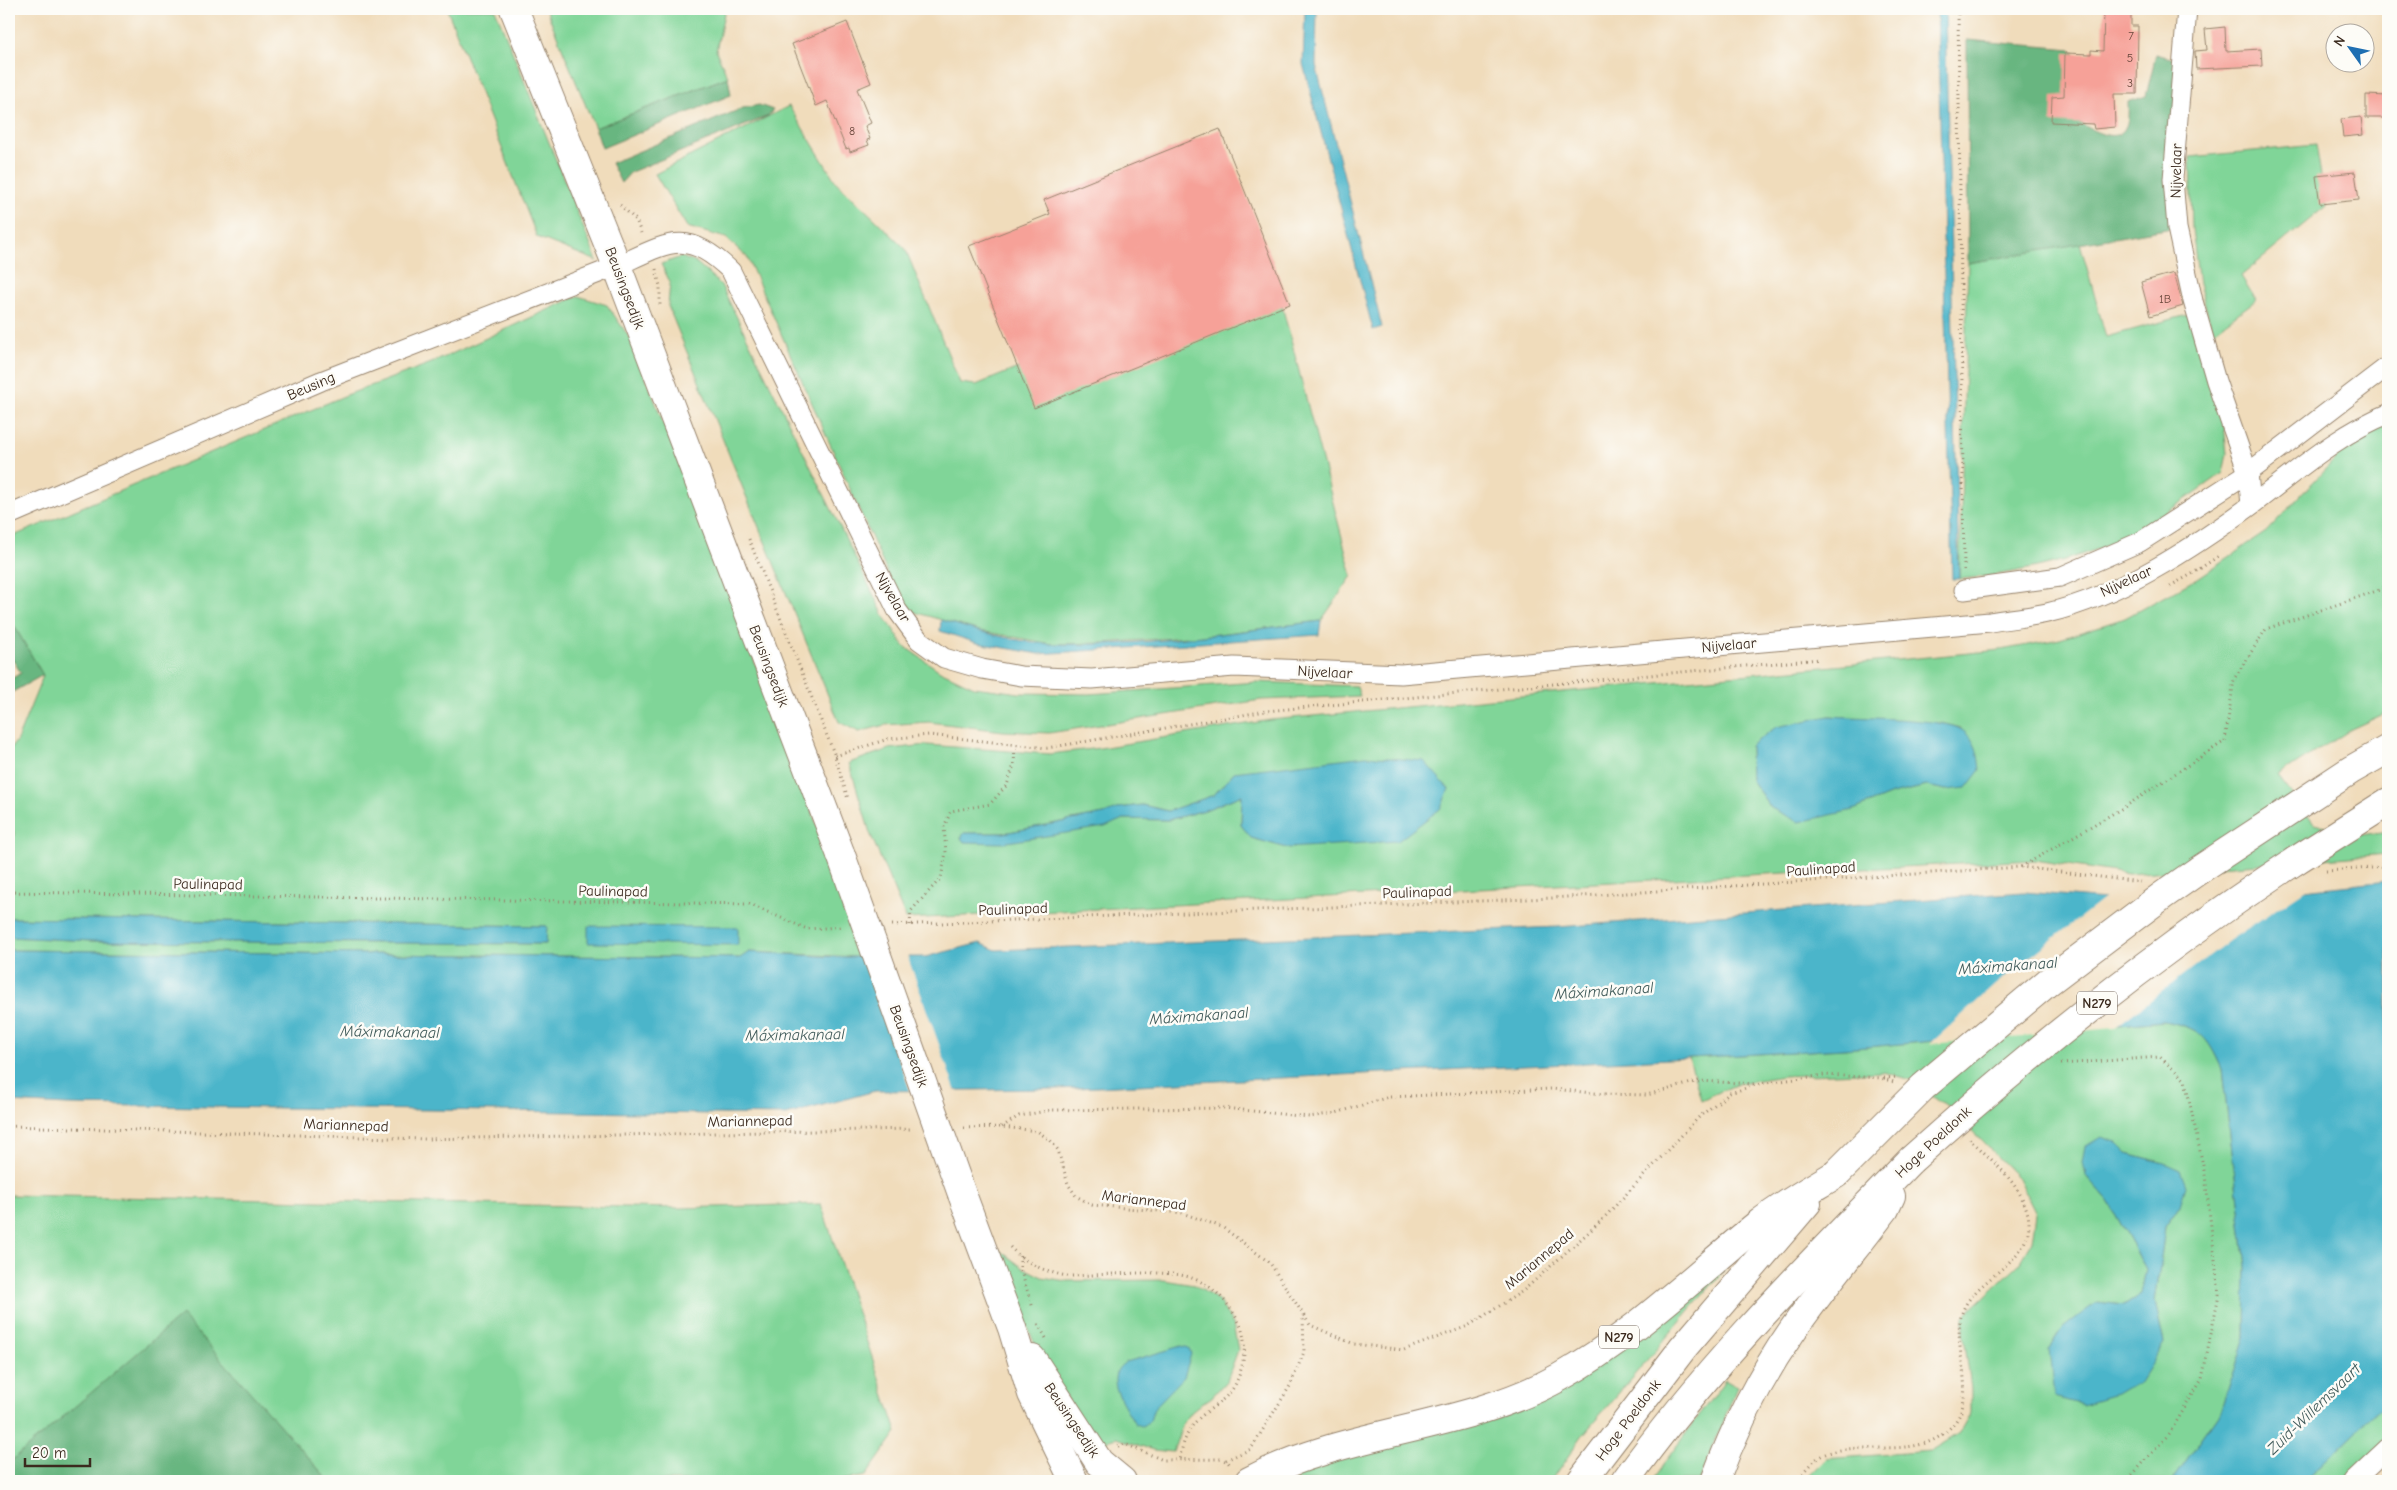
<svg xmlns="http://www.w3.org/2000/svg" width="2397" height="1490" viewBox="0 0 2397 1490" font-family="'Comic Neue',sans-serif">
	<rect width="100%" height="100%" fill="#fdfcf7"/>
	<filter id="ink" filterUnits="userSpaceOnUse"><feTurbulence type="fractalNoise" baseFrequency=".02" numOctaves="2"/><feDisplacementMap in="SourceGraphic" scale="10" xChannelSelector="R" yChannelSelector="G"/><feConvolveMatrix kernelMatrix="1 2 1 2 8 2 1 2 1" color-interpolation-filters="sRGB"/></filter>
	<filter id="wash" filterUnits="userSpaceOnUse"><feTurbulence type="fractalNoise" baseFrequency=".0096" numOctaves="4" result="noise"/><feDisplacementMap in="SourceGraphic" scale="20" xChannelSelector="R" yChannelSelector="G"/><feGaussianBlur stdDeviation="1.12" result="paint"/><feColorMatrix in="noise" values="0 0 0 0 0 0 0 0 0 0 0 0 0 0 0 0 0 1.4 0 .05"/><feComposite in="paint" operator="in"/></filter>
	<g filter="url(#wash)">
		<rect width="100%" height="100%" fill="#f0dcbb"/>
		<g fill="#80d598" stroke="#5e805b" fill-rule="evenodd">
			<path d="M447 9H495L597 261 537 237Z"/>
			<path d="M546 9H725L716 51 728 77 595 128Z"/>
			<path d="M789 106 836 182 905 248 960 383 976 385 1254 273 1279 294 1352 576 1321 621 1202 636 1101 643 1052 644 980 631 914 612 898 597 747 257 726 238 687 227 655 174Z"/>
			<path d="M2316 145 2326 206 2241 276 2256 300 2213 332 2199 284 2192 229 2190 157Z"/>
			<path d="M2080 243 2106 337 2191 314 2224 424 2227 454 2223 473C2186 499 2149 527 2107 545 2065 563 2004 576 1959 579L1968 263Z"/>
			<path d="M681 257 697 263 721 285 883 614 905 647 940 671 974 687 1019 693 1089 694 1257 682 1357 686 1360 696 1261 700 1049 733 1003 731 929 722 885 725 859 732 839 722 668 306 670 282 661 264Z"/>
			<path d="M578 296 607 305 632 341 818 828 859 957 749 952 741 958 9 950V937L93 941 546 944V926L9 918V835H15L9 822V751L17 740 43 676 9 617V538L344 396 434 362Z"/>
			<path d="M2388 423V712L2347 731 2278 776 2314 823 2361 835 2388 831V854L2128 874 2034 860 906 919 870 833 849 763 889 749 927 745 1050 754 1100 748 1271 720 2001 650 2060 639 2125 618 2198 578 2266 532 2350 443ZM1829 716 1941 723 1961 728 1946 790 1927 786 1892 794 1853 810 1771 808 1751 780 1750 746ZM1234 772 1287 848 1252 838 1241 825 1242 795 1205 810 1168 820 1123 819 961 838 964 833H1004L1104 814 1119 808 1142 805 1168 811 1214 795Z"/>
			<path d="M2164 1021C2200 1028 2207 1035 2222 1069L2246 1266 2245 1338 2222 1409 2172 1481H1804L1826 1459 1930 1451 1959 1433 1971 1412V1389L1964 1335V1316L2018 1265 2032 1241 2036 1214 2018 1178 1950 1108 1911 1080 1883 1072 1783 1076 1740 1083 1701 1100 1689 1058 1843 1049ZM2116 1142 2127 1153 2164 1163 2180 1205 2165 1228 2155 1302 2164 1343 2097 1302 2124 1305 2141 1294 2146 1269 2108 1201 2086 1176Z"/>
			<path d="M9 1195 678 1208 821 1204 897 1432 866 1476 837 1481H329L182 1316 9 1463Z"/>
			<path d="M995 1247 1022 1267 1042 1277 1066 1281 1164 1280 1194 1285 1218 1300 1233 1324 1238 1350 1227 1380 1212 1397 1195 1408 1183 1423 1173 1452 1153 1450 1117 1438 1095 1445 1038 1352Z"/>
			<path d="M1725 1269 1582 1436 1551 1481H1260L1496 1413Z"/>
			<path d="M1725 1380 1737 1387 1699 1481H1651Z"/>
			<path d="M2388 1401V1440L2345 1481H2305Z"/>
		</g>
		<g fill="#68b680" stroke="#52704f">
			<path d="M1967 40 2071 49 2080 58 2074 119C2085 126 2117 148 2126 126 2129 119 2128 109 2128 102L2146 96 2156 54 2178 60 2172 228 1968 263Z"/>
			<path d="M728 77 731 95 602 148 595 128Z"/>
			<path d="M759 105 773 110 768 116 631 172 621 183 611 163 743 108Z"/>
			<path d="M9 617 43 675 9 694V680L21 673 9 654Z"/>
			<path d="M182 1315 329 1481H9V1463Z"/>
		</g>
		<g fill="#4cb5ca" stroke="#447074">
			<path d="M1305 9H1317L1316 65 1382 327 1373 330 1303 64Z"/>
			<path d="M1937 9H1945L1959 579H1952Z"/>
			<path d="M941 620C977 631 1015 642 1052 644 1142 647 1233 632 1321 621L1319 635 1039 654 977 643 940 631Z"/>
			<path d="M1829 716C1854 718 1947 718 1962 730 1977 741 1978 753 1980 770L1966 788 1946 790 1927 786 1892 794 1853 810 1799 822 1771 808 1751 780 1750 746 1776 727Z"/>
			<path d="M1366 756 1424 761 1449 789 1440 809 1398 841 1287 848 1251 838 1241 825 1242 795 1205 810 1168 820 1123 819 1105 827 1001 843 964 842 961 838 964 833H1004L1104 814 1119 808 1142 805 1168 811 1214 795 1234 772Z"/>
			<path d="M2388 881V1401L2305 1481H2172L2222 1409 2245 1338 2246 1266 2222 1069C2207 1035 2200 1028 2164 1021L1843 1049 1689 1058 1056 1089 875 1091 786 1115 67 1105 9 1102V950L740 958 749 952 837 957H925L980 943 996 950 1558 927 2024 892 2117 900 2275 893Z"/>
			<path d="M9 918 547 926 546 944 93 941 9 937Z"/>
			<path d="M588 926 738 927V945L588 943Z"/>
			<path d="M2101 1137 2116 1142 2127 1153 2164 1163 2180 1170 2186 1186 2180 1205 2165 1228 2155 1302 2164 1343 2141 1380 2116 1395 2083 1405 2054 1397 2049 1350 2064 1327 2097 1302 2124 1305 2141 1294 2146 1269 2108 1201 2086 1176 2083 1162 2086 1146Z"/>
			<path d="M1182 1346 1189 1348 1191 1354 1184 1377 1154 1408 1150 1421 1142 1426 1135 1424C1125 1405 1101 1377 1126 1362Z"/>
		</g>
		<g fill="#f0dcbb">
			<path d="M2309 887 2230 940 2114 1028 1930 1044 1996 984 2106 897 2275 890Z"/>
			<path d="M862 955H907L956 1092 911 1093Z"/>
		</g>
		<g id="blocks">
			<g fill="#f6a198">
				<path d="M2104 9H2131V26H2138L2137 94H2114L2115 127 2094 129 2093 124 2051 122 2052 97 2064 96 2065 53 2091 54V50L2103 51Z"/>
				<path d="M847 22 871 83 857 89 871 123 865 126 870 139 867 140 869 145 850 152 849 148 846 149 827 101 816 106 792 44Z"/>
				<path d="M2225 27 2226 51 2261 49 2262 66 2196 69 2195 51 2207 50 2205 29Z"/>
				<path d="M2366 95 2388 96V118H2366Z"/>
				<path d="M2361 117 2363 135 2343 137 2341 119Z"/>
				<path d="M1220 129 1290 304 1034 408 969 246 1050 214 1044 200Z"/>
				<path d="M2355 172 2359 200 2320 204 2316 176Z"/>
				<path d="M2174 273 2183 306 2150 316 2141 282Z"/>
			</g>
		</g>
	</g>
	<g filter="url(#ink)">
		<use href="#blocks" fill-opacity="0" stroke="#96836c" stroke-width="1"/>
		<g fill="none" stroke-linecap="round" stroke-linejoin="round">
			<g stroke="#96836c" stroke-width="21">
				<g id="street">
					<path d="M2187 9 2173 179 2177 228 2193 301 2216 381 2248 473 2251 505"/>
					<path d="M9 515 321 381 617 266C669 242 686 228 731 271L897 610 919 640 944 658 982 669 1021 676 1092 679 1234 667 1401 674 1990 622C2009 619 2028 617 2047 613 2120 596 2193 548 2253 504 2297 471 2338 434 2388 414"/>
					<path d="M1964 590 2060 577 2140 542 2248 473 2388 366"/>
					<path d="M2353 1481 2388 1448"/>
				</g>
			</g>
			<g stroke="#96836c" stroke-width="30">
				<g id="secondary">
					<path d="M514 9 617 266 841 855"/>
					<path d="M962 1194 1012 1328 1032 1394 1074 1481"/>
					<path d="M1032 1359 1099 1462 1122 1481"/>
				</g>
			</g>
			<g stroke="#96836c" stroke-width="30">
				<g id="highway">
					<path d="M2295 861 2388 802"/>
					<path d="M2199 870 2351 770 2388 749"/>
					<path d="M1249 1481C1346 1429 1463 1431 1560 1377 1632 1337 1693 1277 1757 1225 1781 1206 1810 1190 1836 1174"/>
					<path d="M1581 1481 1683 1348 1807 1203"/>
					<path d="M1625 1481C1709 1364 1811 1263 1911 1160"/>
					<path d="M1715 1481C1734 1429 1760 1377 1792 1331 1821 1289 1854 1250 1885 1209L1891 1196"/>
				</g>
			</g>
			<g stroke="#96836c" stroke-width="3" stroke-dasharray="1 4" stroke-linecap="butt">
				<path d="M1958 9 1964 570"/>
				<path d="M620 205 636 220 641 233"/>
				<path d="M656 269 660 286V307"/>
				<path d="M749 539 835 756 848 799"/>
				<path d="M2170 586 2192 574 2220 555"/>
				<path d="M835 756 888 739 929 735 1047 748 1266 711 1820 659"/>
				<path d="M2021 867 2126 806 2225 741 2234 679 2266 629 2388 587"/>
				<path d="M2326 871 2388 867"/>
				<path d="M9 892 749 904 807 929 841 927"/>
				<path d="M892 925 1552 898 2021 867 2140 882"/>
				<path d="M910 925 911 911 941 878 946 853 944 827 951 811 990 804 1007 785 1014 765 1015 746"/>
				<path d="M2061 1064 2160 1057 2185 1080 2205 1175 2219 1294 2202 1379 2169 1434 2127 1481"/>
				<path d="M1884 1078 1898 1077"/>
				<path d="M9 1126 424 1139 913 1129"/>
				<path d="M1002 1127 1019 1116 1052 1110 1224 1108 1309 1117 1336 1113 1389 1097 1552 1089 1604 1094 1647 1095 1699 1081 1756 1084"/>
				<path d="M964 1128 1002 1127 1037 1131 1050 1140 1058 1150 1068 1184 1076 1196 1092 1205 1182 1213 1222 1227 1270 1263 1310 1325 1354 1344 1404 1350 1468 1326 1523 1291 1601 1221 1700 1116 1730 1093 1759 1084 1824 1075 1881 1078 1894 1082"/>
				<path d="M1010 1247C1025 1263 1045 1272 1067 1276 1095 1276 1168 1268 1192 1278 1212 1285 1225 1299 1236 1317 1249 1337 1245 1363 1236 1383 1226 1403 1205 1409 1193 1425 1185 1435 1182 1448 1179 1460"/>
				<path d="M1020 1256V1268L1033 1308"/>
				<path d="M1038 1324 1046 1338"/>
				<path d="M1118 1446 1125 1444 1163 1460 1221 1459 1228 1462 1231 1466"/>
				<path d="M1226 1460 1251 1449 1290 1386 1304 1352 1303 1315"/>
				<path d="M1796 1481C1804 1472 1812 1460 1823 1455 1862 1438 1917 1462 1950 1428 1983 1396 1947 1344 1964 1308 1979 1276 2037 1259 2028 1215 2021 1183 1992 1161 1969 1138"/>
			</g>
			<use href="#street" stroke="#fff" stroke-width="19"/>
			<use href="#secondary" stroke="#fff" stroke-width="28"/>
			<use href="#highway" stroke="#fff" stroke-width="28"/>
			<g stroke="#96836c" stroke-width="30" stroke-linecap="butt">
				<path id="secondary-bridge" d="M841 855 962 1194"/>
			</g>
			<g stroke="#96836c" stroke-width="30" stroke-linecap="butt">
				<g id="highway-bridge">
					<path d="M1911 1160C2032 1051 2159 950 2295 861"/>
					<path d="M1836 1174 1923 1087 2048 982 2162 896 2199 870"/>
				</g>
			</g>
			<use href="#secondary-bridge" stroke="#fff" stroke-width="28"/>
			<use href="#highway-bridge" stroke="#fff" stroke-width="28"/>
		</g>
	</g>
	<g text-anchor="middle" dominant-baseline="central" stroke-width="5" stroke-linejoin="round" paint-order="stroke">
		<g font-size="12" fill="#6a483c">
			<text x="2131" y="36">7</text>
			<text x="2130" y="58">5</text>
			<text x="2130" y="83">3</text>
			<text x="852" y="131">8</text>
			<text x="2165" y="299">1B</text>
		</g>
		<g fill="#fdfcf7" stroke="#75695f" stroke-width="1">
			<rect x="2077" y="991.5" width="40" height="23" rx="4"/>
			<rect x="1599" y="1325.5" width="40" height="23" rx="4"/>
		</g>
		<g font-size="14" font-weight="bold" fill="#3b2a1e">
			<text x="2097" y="1003">N279</text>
			<text x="1619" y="1337">N279</text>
		</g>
		<g font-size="15" fill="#3b2a1e" stroke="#fdfcf7">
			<text transform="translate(2176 171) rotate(-89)">Nijvelaar</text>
			<text transform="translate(625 288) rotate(69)">Beusingsedijk</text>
			<text transform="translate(311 386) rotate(-23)">Beusing</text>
			<text transform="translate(2126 581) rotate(-25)">Nijvelaar</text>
			<text transform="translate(893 597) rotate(60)">Nijvelaar</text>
			<text transform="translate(1729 645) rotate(-5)">Nijvelaar</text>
			<text transform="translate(769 666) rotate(69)">Beusingsedijk</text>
			<text transform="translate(1325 672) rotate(3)">Nijvelaar</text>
			<text transform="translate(1821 869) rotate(-4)">Paulinapad</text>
			<text transform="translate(208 884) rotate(1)">Paulinapad</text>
			<text transform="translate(613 891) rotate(1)">Paulinapad</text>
			<text transform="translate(1417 892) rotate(-2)">Paulinapad</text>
			<text transform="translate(1013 909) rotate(-2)">Paulinapad</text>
			<text transform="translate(909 1046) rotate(70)">Beusingsedijk</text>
			<text transform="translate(750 1121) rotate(-1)">Mariannepad</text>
			<text transform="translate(346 1125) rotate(2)">Mariannepad</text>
			<text transform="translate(1933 1142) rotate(-43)">Hoge Poeldonk</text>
			<text transform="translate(1144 1200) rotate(7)">Mariannepad</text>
			<text transform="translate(1539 1259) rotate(-40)">Mariannepad</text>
			<text transform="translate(1072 1420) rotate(56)">Beusingsedijk</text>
			<text transform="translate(1628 1420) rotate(-53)">Hoge Poeldonk</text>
		</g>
		<g font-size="16" font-style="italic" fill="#415b5a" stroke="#fdfcf7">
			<text transform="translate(2008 966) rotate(-4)">Máximakanaal</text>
			<text transform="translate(1604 991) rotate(-4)">Máximakanaal</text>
			<text transform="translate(1199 1016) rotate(-4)">Máximakanaal</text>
			<text transform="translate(390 1032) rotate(1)">Máximakanaal</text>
			<text transform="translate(795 1035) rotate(-1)">Máximakanaal</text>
			<text transform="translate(2314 1409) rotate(-44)">Zuid-Willemsvaart</text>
		</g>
	</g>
	<rect width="2397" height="1490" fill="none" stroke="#fdfcf7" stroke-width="30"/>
	<g transform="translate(2350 48) rotate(303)"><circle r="24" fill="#fdfcf7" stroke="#afa8a0"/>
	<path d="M0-4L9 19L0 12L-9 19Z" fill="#1f6fb2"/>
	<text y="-8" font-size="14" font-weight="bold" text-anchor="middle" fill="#3b2a1e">N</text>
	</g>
	<path d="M25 1458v8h65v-8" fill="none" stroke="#3b2a1e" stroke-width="2.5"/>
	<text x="32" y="1458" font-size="15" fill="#3b2a1e" stroke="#fdfcf7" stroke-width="4" paint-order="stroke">20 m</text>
</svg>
